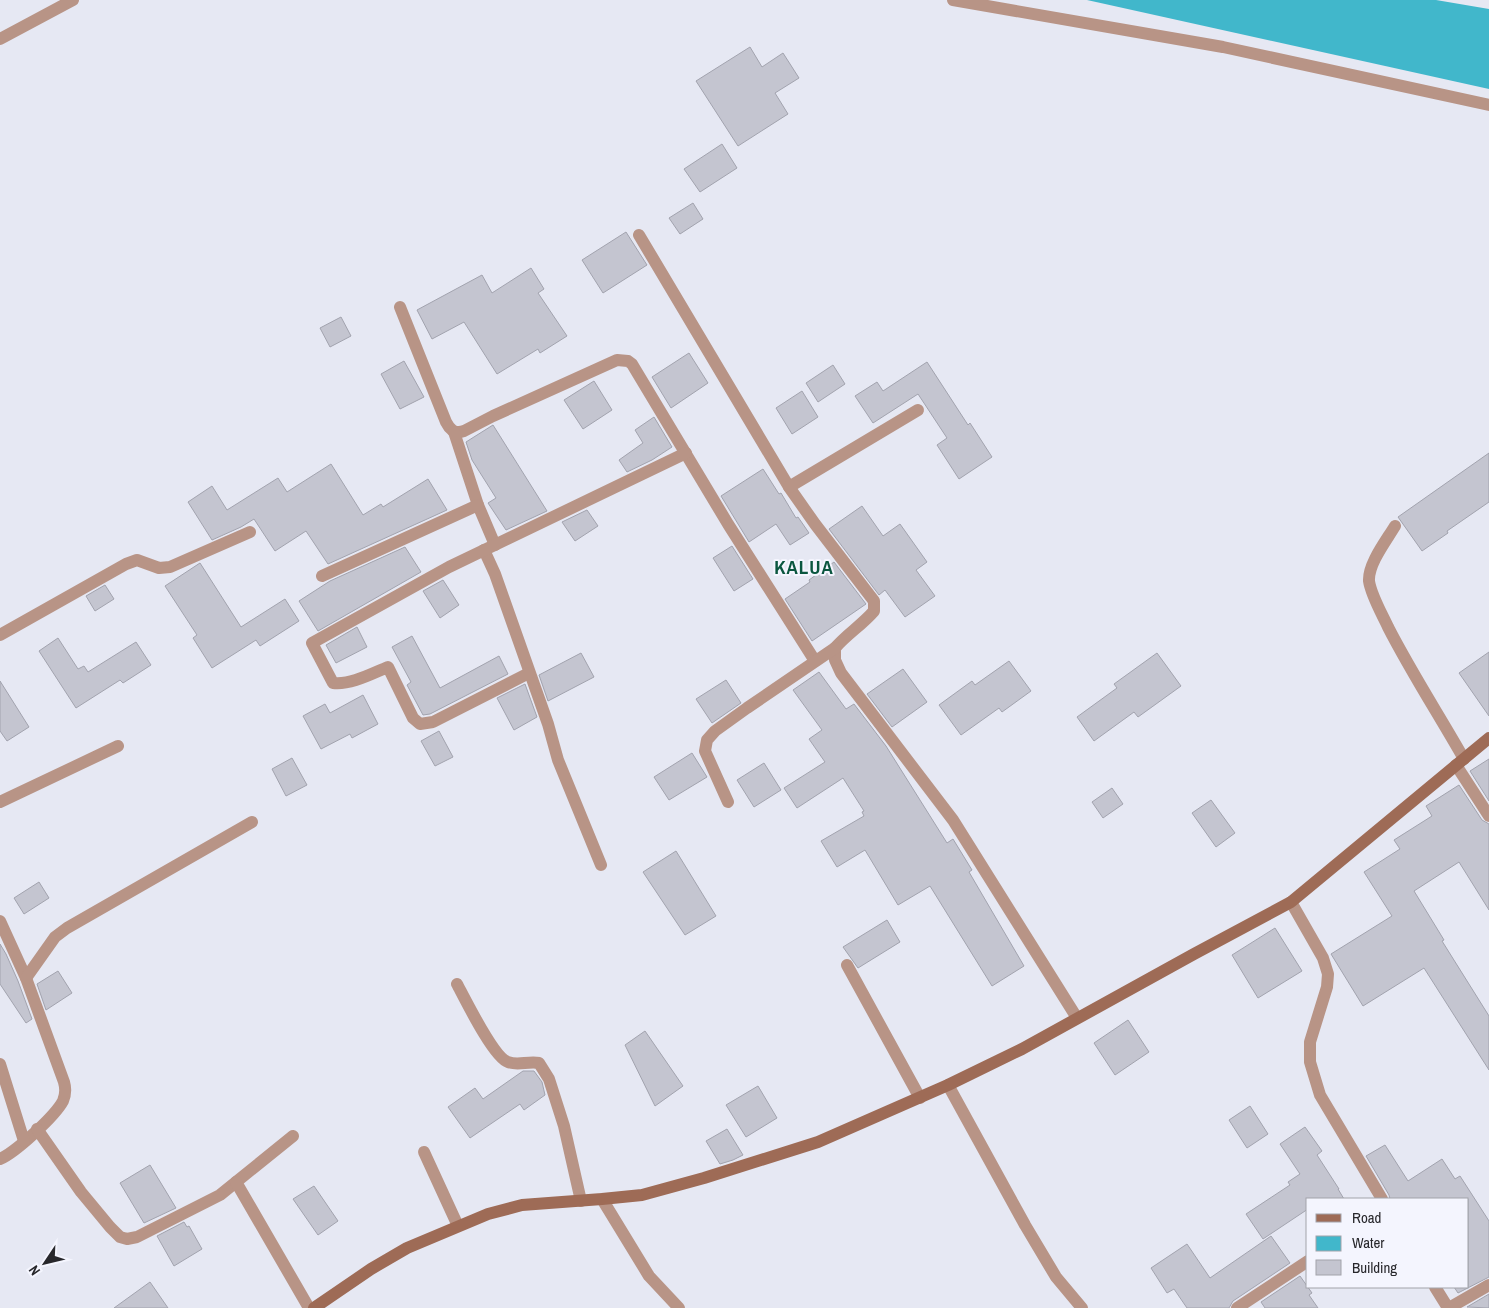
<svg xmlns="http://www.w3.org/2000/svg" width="1489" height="1308" viewBox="0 0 1489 1308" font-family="'Archivo Narrow',sans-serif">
	<rect width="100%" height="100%" fill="#e6e8f3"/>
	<path fill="#41b7cb" d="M1087 0H1436L1489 9V89Z"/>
	<g fill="#c4c5d0" stroke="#a2a3ae">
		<path d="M750 47 762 67 783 53 799 78 775 93 788 114 738 146 696 81Z"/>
		<path d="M722 144 737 168 700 192 684 169Z"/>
		<path d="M693 203 703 219 680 234 669 218Z"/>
		<path d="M626 232 647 265 603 293 582 260Z"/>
		<path d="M531 268 544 289 538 293 567 336 540 353 538 349 497 374 464 322 432 339 417 310 482 275 492 293Z"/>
		<path d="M341 317 351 336 330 347 320 328Z"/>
		<path d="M689 353 708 383 671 408 652 377Z"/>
		<path d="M404 361 424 397 400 409 381 374Z"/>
		<path d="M927 362 968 425 970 423 992 457 959 479 937 445 947 438 918 394 873 423 855 396 877 382 883 391Z"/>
		<path d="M833 365 845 384 818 402 806 383Z"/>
		<path d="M594 381 612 410 583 429 564 400Z"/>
		<path d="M802 391 818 417 792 434 776 408Z"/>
		<path d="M654 417 672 447 652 460 627 472 619 460 643 443 635 430Z"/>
		<path d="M493 425 547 511 506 530 488 503 496 498 472 460 466 442Z"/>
		<path d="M1489 453V502L1447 531 1448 533 1422 551 1398 517Z"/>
		<path d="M331 464 363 515 381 504 383 507 428 479 447 510 328 564 306 531 275 551 254 519 241 527 212 540 188 502 212 486 227 510 278 478 287 492Z"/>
		<path d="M763 469 779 494 781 493 796 518 798 517 809 533 790 545 776 524 749 542 721 496Z"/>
		<path d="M862 506 883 536 900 524 927 562 916 570 935 596 905 617 885 590 879 595 829 529Z"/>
		<path d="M587 510 598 526 575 541 562 522Z"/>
		<path d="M732 546 753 579 734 591 713 558Z"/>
		<path d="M405 547 421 572 318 631 299 601 330 581Z"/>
		<path d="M834 562 866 604 812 641 785 599 810 582 809 580Z"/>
		<path d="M200 563 241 627 285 599 299 621 260 646 256 640 212 668 193 638 197 635 165 586Z"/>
		<path d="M443 580 459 605 440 618 423 591Z"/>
		<path d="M105 585 114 599 95 611 86 596Z"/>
		<path d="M357 627 367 647 336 663 326 645Z"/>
		<path d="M412 636 440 688 499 656 508 674 430 714 423 715 407 685 411 682 392 647Z"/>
		<path d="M58 638 78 669 84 666 88 672 136 642 151 665 123 683 120 680 76 708 39 651Z"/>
		<path d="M1489 652V716L1459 673Z"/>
		<path d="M581 653 594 677 548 701 539 675Z"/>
		<path d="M1157 653 1181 686 1138 717 1134 712 1094 741 1077 717 1117 688 1114 684Z"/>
		<path d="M1009 661 1031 691 1002 712 999 708 961 735 939 705 972 681 975 685Z"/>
		<path d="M903 669 927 702 892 727 867 694Z"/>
		<path d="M819 672 846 709 854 704 886 746 947 843 953 839 972 870 969 872 1024 966 992 986 930 886 898 905 865 850 837 867 821 841 864 816 862 812 864 811 843 778 797 808 784 788 825 762 809 739 822 730 793 690Z"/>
		<path d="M726 680 741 703 712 723 696 699Z"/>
		<path d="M0 681 29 727 7 741 0 731Z"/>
		<path d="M525 684 537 717 514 730 497 698Z"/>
		<path d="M363 695 378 724 352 738 350 734 321 749 303 716 325 704 330 713Z"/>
		<path d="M439 731 453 757 435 766 421 741Z"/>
		<path d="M692 753 707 777 669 800 654 777Z"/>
		<path d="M292 758 307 785 286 796 272 769Z"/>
		<path d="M1489 759V801L1470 771Z"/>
		<path d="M764 763 781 790 754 807 737 780Z"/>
		<path d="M1459 785 1482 820 1489 824V910L1459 862 1414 891 1444 940 1442 941 1489 1016V1070L1424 968 1363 1006 1331 954 1392 916 1364 872 1400 849 1394 840 1432 816 1426 806Z"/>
		<path d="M1112 788 1123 804 1103 818 1092 802Z"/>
		<path d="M1211 800 1235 833 1216 847 1192 813Z"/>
		<path d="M676 851 716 916 685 935 643 872Z"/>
		<path d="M39 882 49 898 24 914 14 898Z"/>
		<path d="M887 920 900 942 858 968 843 947Z"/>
		<path d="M1275 928 1302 971 1258 998 1232 955Z"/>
		<path d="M0 944 6 954 18 981 32 1019 26 1023 0 984Z"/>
		<path d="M58 971 72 993 46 1010 37 984Z"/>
		<path d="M1128 1020 1149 1052 1115 1075 1094 1043Z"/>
		<path d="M645 1031 683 1086 655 1106 625 1045Z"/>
		<path d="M523 1071H534L542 1082 545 1095 524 1110 520 1104 470 1138 448 1107 475 1088 483 1099Z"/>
		<path d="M758 1086 777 1118 746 1137 726 1105Z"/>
		<path d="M1250 1106 1268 1134 1247 1148 1229 1120Z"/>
		<path d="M1305 1127 1322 1151 1317 1155 1339 1189H1338L1344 1199H1308V1209L1263 1239 1246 1214 1290 1185 1288 1182 1300 1174 1280 1144Z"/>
		<path d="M727 1129 743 1155 733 1160 720 1164 706 1141Z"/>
		<path d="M1385 1145 1408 1181 1442 1159 1455 1179 1460 1176 1489 1221V1277L1458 1293 1454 1287H1468V1199H1390L1389 1195 1366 1156Z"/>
		<path d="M150 1165 176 1208 144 1223 120 1183Z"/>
		<path d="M314 1186 338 1221 318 1235 293 1199Z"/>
		<path d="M184 1222 187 1227 189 1226 202 1249 174 1266 157 1236Z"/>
		<path d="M1271 1236 1290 1263 1233 1301 1229 1308H1187L1174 1289 1167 1293 1151 1268 1187 1244 1210 1278Z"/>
		<path d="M1300 1276 1312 1293 1309 1295 1318 1308H1265L1261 1302Z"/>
		<path d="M150 1282 168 1308H114Z"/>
		<path d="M1489 1294V1308L1467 1307Z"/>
	</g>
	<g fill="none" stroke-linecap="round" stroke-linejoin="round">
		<path stroke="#b89486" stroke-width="12" d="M0 39 73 0"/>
		<g stroke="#b89486" stroke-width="12">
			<path d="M953 0 1223 47 1489 105"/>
			<path d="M639 235 789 487 815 524 874 601V611C862 625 847 634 835 648V660L841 673 953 820 1077 1018"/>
			<path d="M400 307 446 422C450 430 455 434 464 431L493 416 617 360 628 361 632 364 728 524 815 661"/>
			<path d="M454 432 478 505 495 545"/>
			<path d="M789 487 918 410"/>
			<path d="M1395 526C1386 541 1368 564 1369 581 1371 595 1382 614 1388 627 1411 672 1439 715 1464 759"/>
			<path d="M484 550 495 574 548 724 558 760 601 865"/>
			<path d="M322 576 478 505"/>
			<path d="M0 635 126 564 137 560 159 568 170 567 250 532"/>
			<path d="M529 673 433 722 420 724 413 718 388 667C371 674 351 685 333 683L312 643 449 567 686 453"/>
			<path d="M1456 765 1489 816"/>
			<path d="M0 802 118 746"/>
			<path d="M728 802 705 751 707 740 715 731 747 708 835 648"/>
			<path d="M1291 902 1323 958 1328 974 1327 987 1310 1042V1062L1320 1095 1382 1199"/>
			<path d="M0 921 26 978 64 1082C66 1089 66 1094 63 1101 55 1116 16 1152 0 1159"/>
			<path d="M847 965 920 1098"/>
			<path d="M26 978 55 937 67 928 252 822"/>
			<path d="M457 984C465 999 494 1058 508 1062 517 1066 528 1061 539 1063L549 1079 564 1126 581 1201"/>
			<path d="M0 1064 24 1141"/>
			<path d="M948 1085 1025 1225 1056 1277 1082 1308"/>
			<path d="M37 1129 81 1192 110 1227 120 1237 127 1239 137 1237 220 1195 293 1136"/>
			<path d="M424 1152 458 1226"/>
			<path d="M236 1182 309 1308"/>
			<path d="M602 1199 649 1276 679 1308"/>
			<path d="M1435 1287 1448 1308"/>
			<path d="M1237 1308 1308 1261"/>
			<path d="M1449 1308 1489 1285"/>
		</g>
		<path stroke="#9e6b56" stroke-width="12" d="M314 1308 371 1269 407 1248 488 1214 522 1205 602 1199 642 1195 704 1178 818 1142 948 1085 1022 1049 1194 954 1291 902 1489 738"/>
	</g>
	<g text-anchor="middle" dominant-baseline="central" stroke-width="4" stroke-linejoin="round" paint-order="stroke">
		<g font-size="19" font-weight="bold" letter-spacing="1" fill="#0a563f" stroke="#f4f5fe">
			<text x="804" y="567">KALUA</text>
		</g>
	</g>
	<rect x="1306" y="1198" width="162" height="90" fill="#f4f5fe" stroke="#a2a3aa"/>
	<rect x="1316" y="1214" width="25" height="8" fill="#9e6b56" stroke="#a2a3aa"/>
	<text x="1352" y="1223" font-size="15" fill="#27272b">Road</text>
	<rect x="1316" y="1236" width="25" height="15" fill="#41b7cb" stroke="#a2a3aa"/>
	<text x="1352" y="1248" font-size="15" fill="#27272b">Water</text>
	<rect x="1316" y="1260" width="25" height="15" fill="#c4c5d0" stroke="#a2a3aa"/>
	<text x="1352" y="1273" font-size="15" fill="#27272b">Building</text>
	<g transform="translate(45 1263) rotate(235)" stroke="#f4f5fe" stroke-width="4" paint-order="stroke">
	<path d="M0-4L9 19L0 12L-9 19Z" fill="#27272b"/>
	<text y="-8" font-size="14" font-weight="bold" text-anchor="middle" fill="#27272b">N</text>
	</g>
</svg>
